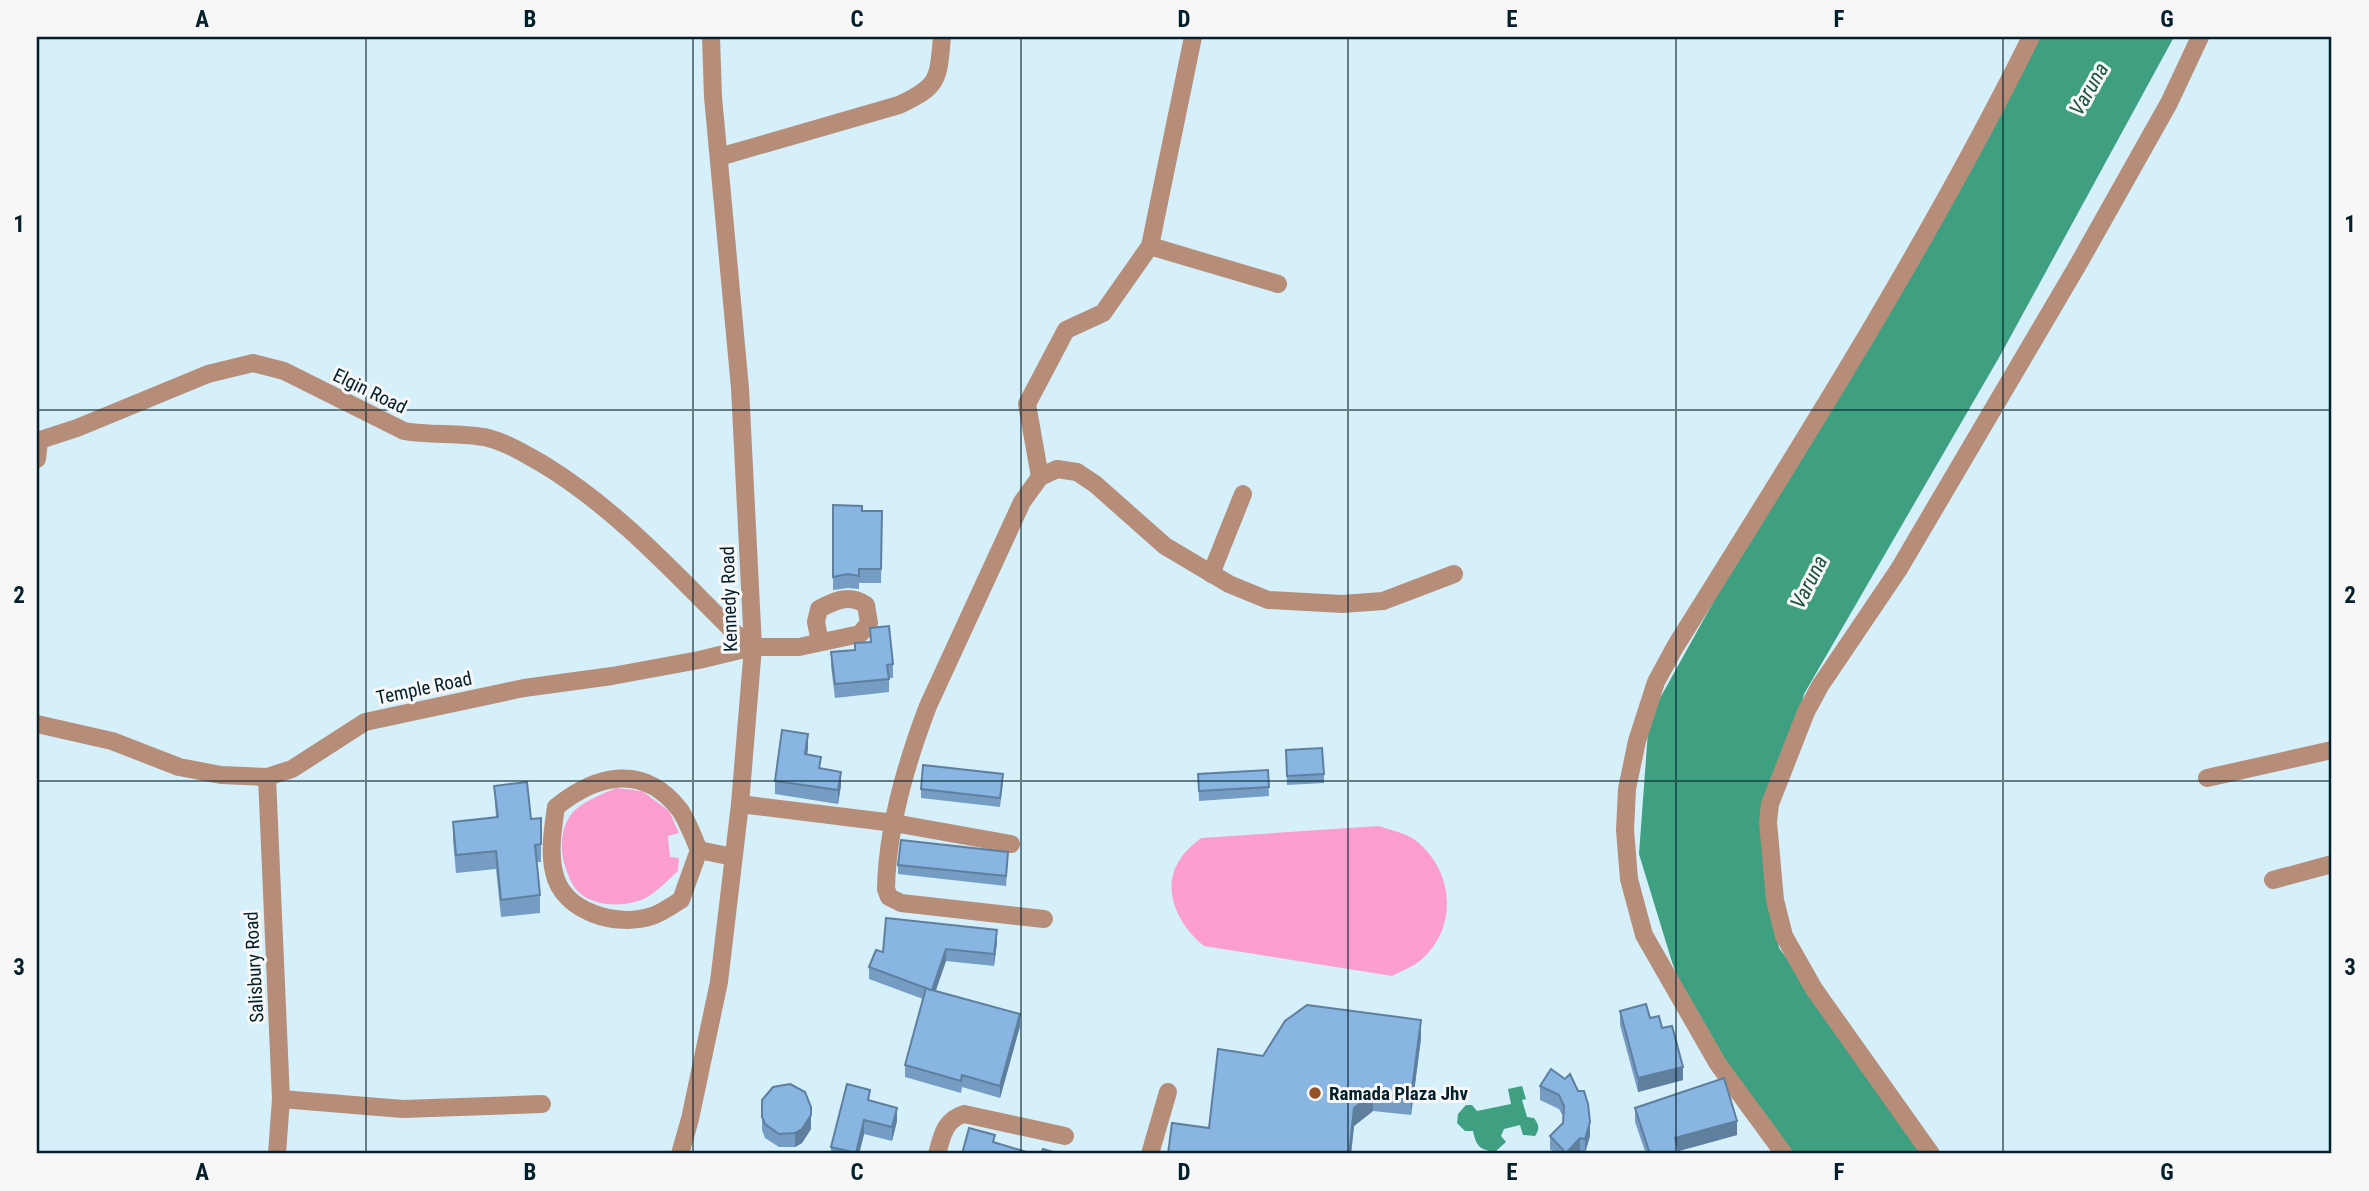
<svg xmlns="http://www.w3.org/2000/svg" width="2369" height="1191" viewBox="0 0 2369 1191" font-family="'Roboto Condensed',sans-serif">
	<rect width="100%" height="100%" fill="#d5effb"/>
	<g fill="#fc9ece">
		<path d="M616 788 642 791 669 811 679 833 668 836 670 857 679 858 678 871C669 879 660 889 649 896 632 907 599 908 582 895 571 887 568 874 564 863 560 847 561 829 570 816 580 802 601 795 616 788Z"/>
		<path d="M1379 826C1390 830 1406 833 1415 840 1454 870 1459 927 1421 960 1413 967 1401 971 1392 976L1204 946C1179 926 1159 888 1181 858 1186 850 1194 844 1201 838Z"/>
	</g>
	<g fill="#3ea080">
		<path d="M2027 37H2174L2001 354 1804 694 1764 855 1779 948 1936 1154H1778L1705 1052 1672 962 1639 854 1649 718Z"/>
		<path d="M1522 1086 1526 1099 1522 1100 1527 1117 1534 1118C1539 1125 1540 1129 1535 1136L1523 1135 1520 1125 1504 1129 1501 1136 1506 1142 1495 1152C1479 1150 1476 1145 1473 1131H1465L1457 1123 1458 1114 1466 1105H1472L1477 1111 1511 1104 1508 1089Z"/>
	</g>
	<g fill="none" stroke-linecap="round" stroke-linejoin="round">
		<g stroke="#b68d78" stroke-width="18">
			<path d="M719 157 899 105C940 86 938 79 942 37"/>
			<path d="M1150 246 1278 284"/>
			<path d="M37 441 77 428 208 374 253 363 284 371 404 431C431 436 461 432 488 438 508 443 529 456 546 466 619 511 676 575 737 635L753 647"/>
			<path d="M37 459 39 441"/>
			<path d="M1040 477 1027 404 1066 330 1103 313 1150 246 1193 37"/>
			<path d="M1211 574 1243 494"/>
			<path d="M37 724 112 741 179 767 221 775 267 777 292 769 365 722 524 688 612 676 699 660 753 647H799L860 634 869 623 866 605C849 594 836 600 819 609L816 622 820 642"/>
			<path d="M267 777 281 1099 277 1154"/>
			<path d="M2207 778 2332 750"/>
			<path d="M740 804 894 823 1011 844"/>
			<path d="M699 850 681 900C672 905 662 913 652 916 617 928 562 912 554 872 549 851 553 828 556 807 597 774 644 763 680 810 688 822 693 837 699 850L733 857"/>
			<path d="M2273 880 2332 864"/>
			<path d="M1044 919 901 903 889 897 886 889C887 830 907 761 928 706L1022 502 1040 477 1057 469 1077 472 1095 484 1165 546 1229 584 1268 600 1342 604 1383 601 1454 574"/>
			<path d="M281 1099 403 1109 542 1104"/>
			<path d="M680 1154 690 1119 719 982 740 804 753 647 740 388 713 97 711 37"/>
			<path d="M937 1154C942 1137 944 1120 964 1114L1065 1136"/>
			<path d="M1150 1154 1168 1092"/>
			<path d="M1784 1154 1718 1064 1644 935 1629 879 1625 830 1627 789 1637 741 1656 682 1675 647C1800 447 1926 248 2031 37"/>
			<path d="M1931 1154 1814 989 1784 936 1775 900 1768 822 1770 804 1806 712 1820 686 1899 569 2079 263 2169 103 2200 37"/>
		</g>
	</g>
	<g fill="#759cc2">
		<path d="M862 511H882L881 583H859V589L848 588 833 590V577Z"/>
		<path d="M870 628 893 664V678H889V692L835 698 831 666V652L855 650 870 642Z"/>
		<path d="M808 748 807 755 821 769 841 785 838 804 775 794V781Z"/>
		<path d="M1286 750 1324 774V783L1287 785Z"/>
		<path d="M1268 770 1269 796 1199 801 1198 774Z"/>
		<path d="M1003 783 1000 807 921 798V789Z"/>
		<path d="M494 786 531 819 541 818V862H537L540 895V913L501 917 496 869 456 873 453 840V822L496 818Z"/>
		<path d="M1008 861 1006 886 898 874V865Z"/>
		<path d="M997 942 994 966 946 961 935 991 1020 1026 1000 1098 962 1087 961 1093 905 1077V1065L923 999 869 979V967L883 952Z"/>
		<path d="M1620 1011 1650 1018 1662 1028 1683 1080 1638 1092 1620 1025Z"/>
		<path d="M1421 1038 1411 1115 1373 1111 1354 1126 1351 1154H1168L1209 1128 1263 1056Z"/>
		<path d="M1551 1069 1590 1136 1585 1153 1580 1151 1577 1154H1554L1550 1149V1136L1563 1123 1564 1118 1559 1109 1540 1100V1086Z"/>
		<path d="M762 1100 811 1120V1129L802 1143 795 1147H779L765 1138 762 1130Z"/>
		<path d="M870 1101 897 1121 892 1141 864 1134 859 1154H831V1147Z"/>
		<path d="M1635 1108 1737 1135 1679 1151 1680 1154H1646L1635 1122Z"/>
	</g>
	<g fill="#5f7f9e">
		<path d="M808 734V748L805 768V754Z"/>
		<path d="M841 772V785L838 804V790Z"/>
		<path d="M997 930V942L994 966V954Z"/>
		<path d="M946 949V961L932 1002V990Z"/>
		<path d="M1020 1014V1026L1000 1098V1086Z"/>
		<path d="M1421 1020V1038L1411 1115V1097Z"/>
		<path d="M1683 1067V1080L1638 1092V1078Z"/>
		<path d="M1373 1093V1111L1354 1126 1351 1154H1349L1354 1108Z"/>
		<path d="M811 1107V1129L802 1143 795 1147V1133Z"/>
		<path d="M897 1108V1121L892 1141V1127Z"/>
		<path d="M864 1120V1134L859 1154H856Z"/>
		<path d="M1737 1121V1135L1675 1152V1138Z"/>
		<path d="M1590 1122V1136L1585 1153V1139Z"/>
		<path d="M1580 1138V1151L1577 1154H1566Z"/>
	</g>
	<g fill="#88b5e2" stroke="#5f7f9e" stroke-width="2">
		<path d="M833 505 862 506V511H882L881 569H859V576L848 574 833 577Z"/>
		<path d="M889 626 893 664 887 665 889 679 835 684 831 652 855 650V643L871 642 870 628Z"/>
		<path d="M782 730 808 734 805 754 821 757 819 768 841 772 838 790 775 781Z"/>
		<path d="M1322 748 1324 774 1287 776 1286 750Z"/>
		<path d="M923 765 1003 774 1000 798 921 789Z"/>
		<path d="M1268 770 1269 787 1199 791 1198 774Z"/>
		<path d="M527 782 531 819 541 818V844L535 845 540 895 501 900 496 851 456 855 453 822 498 817 494 786Z"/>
		<path d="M901 840 1008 852 1006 876 898 865Z"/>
		<path d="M886 918 997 930 994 954 946 949 932 990 1020 1014 1000 1086 962 1075 961 1081 905 1065 926 988 931 990 869 967 876 950 883 952Z"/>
		<path d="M1646 1004 1650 1018 1659 1016 1662 1028 1672 1026 1683 1067 1638 1078 1620 1011Z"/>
		<path d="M1307 1005 1421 1020 1411 1097 1373 1093 1354 1108 1349 1154H1168L1172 1123 1209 1128 1218 1049 1263 1056 1285 1021Z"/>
		<path d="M1551 1069 1565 1079 1570 1074 1578 1091H1584L1588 1104 1590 1122 1585 1139 1580 1138 1566 1153 1550 1136 1563 1123 1564 1106 1559 1095 1540 1086Z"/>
		<path d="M1724 1078 1737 1121 1675 1138 1680 1154H1650L1635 1108Z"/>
		<path d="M790 1084 805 1092 811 1107V1115L802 1129 795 1133 779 1134 765 1124 762 1117V1100L773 1087Z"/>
		<path d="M847 1084 870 1090 868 1100 897 1108 892 1127 864 1120 856 1153 831 1147Z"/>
		<path d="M969 1128 995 1135 993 1142 1033 1154H962Z"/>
		<path d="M1043 1149 1060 1154H1041Z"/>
	</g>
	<path fill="none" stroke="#031f2a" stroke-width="2" stroke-opacity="0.55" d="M366 37V1154M693 37V1154M1021 37V1154M1348 37V1154M1676 37V1154M2003 37V1154M37 410H2332M37 781H2332"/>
	<circle fill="#965028" stroke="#f7f7f7" stroke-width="2.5" cx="1315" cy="1093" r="7"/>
	<g text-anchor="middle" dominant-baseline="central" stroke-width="6" stroke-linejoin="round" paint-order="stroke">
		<g font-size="19" fill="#031f2a" stroke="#f7f7f7">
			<text transform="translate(370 391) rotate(26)">Elgin Road</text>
			<text transform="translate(729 599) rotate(-92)">Kennedy Road</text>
			<text transform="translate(424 688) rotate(-12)">Temple Road</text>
			<text transform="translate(254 967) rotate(-93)">Salisbury Road</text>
		</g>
		<g font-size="19" font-weight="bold" fill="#031f2a" stroke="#f7f7f7" text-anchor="start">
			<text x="1329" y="1093">Ramada Plaza Jhv</text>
		</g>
		<g font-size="21" font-style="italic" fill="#1d5241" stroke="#f7f7f7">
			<text transform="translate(2089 89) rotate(-60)">Varuna</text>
			<text transform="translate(1809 582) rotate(-63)">Varuna</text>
		</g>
	</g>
	<rect width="2369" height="1191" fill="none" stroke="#f7f7f7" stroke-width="77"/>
	<rect x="38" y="38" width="2292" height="1114" fill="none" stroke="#031f2a" stroke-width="2.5"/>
	<g font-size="23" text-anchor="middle" font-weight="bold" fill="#031f2a">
		<text x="202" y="27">A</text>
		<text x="530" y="27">B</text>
		<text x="857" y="27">C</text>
		<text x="1184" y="27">D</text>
		<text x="1512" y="27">E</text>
		<text x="1839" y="27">F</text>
		<text x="2167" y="27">G</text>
		<text x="19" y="232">1</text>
		<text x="2350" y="232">1</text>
		<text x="19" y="603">2</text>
		<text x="2350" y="603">2</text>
		<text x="19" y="975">3</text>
		<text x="2350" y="975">3</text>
		<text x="202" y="1180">A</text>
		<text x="530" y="1180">B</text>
		<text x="857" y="1180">C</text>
		<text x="1184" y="1180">D</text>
		<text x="1512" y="1180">E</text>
		<text x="1839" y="1180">F</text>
		<text x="2167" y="1180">G</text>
	</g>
</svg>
